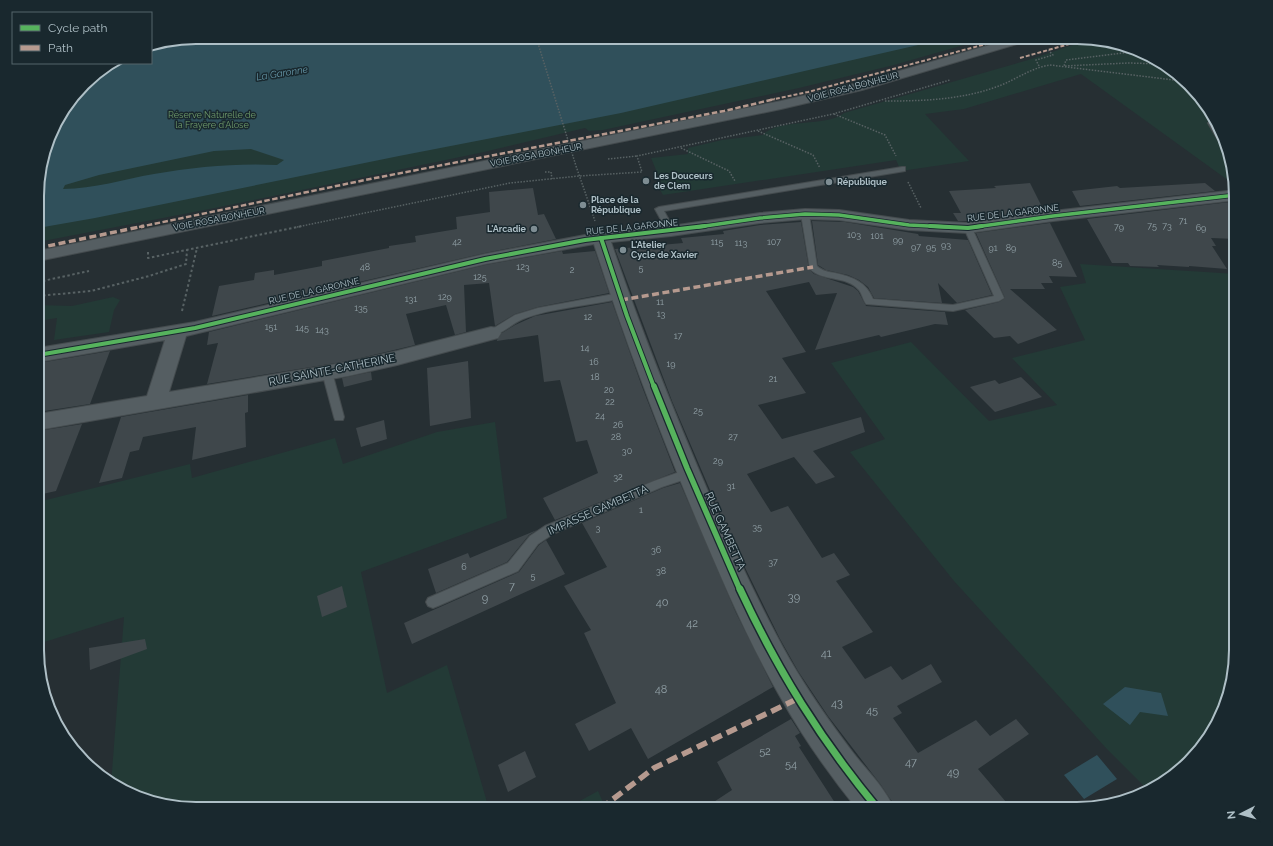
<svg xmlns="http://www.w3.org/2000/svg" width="1273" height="846" viewBox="0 0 1273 846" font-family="Raleway,sans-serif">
	<rect width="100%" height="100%" fill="#262f33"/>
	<g fill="#233a36">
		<path d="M196 37 945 39 953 37H992L894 65 799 88 603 130 589 131 585 128 484 152 220 207 38 242V175L53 125 91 77 113 63H151V46Z"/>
		<path d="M1091 39 1128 45 1166 64 1215 117 1236 186 1081 74 964 109 925 114 969 161 901 171 896 160 663 195 656 183 661 182 651 158 688 154V148L722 140 763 135C777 118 829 127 844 113L1028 60Z"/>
		<path d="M1080 264 1236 274V661L1228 701 1209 739 1156 788 1148 790 1106 748 954 581 850 452 885 439 831 363 911 342 989 421 1057 405 1012 358 1085 340 1060 287 1086 283Z"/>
		<path d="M113 297 120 300 114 310 109 332 54 340 57 318 38 321V305L72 306Z"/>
		<path d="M495 422 507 518 361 572 387 693 447 665 489 809H195L145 801 111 784 124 617 38 644V502L190 464 192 478 335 438 343 464 437 432Z"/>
		<path d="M598 791 606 809H565Z"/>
	</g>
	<g fill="#30505b" fill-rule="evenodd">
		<path d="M196 37H953L621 113 399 156 95 218 38 228V175L53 125 91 77 113 63H151V46ZM251 149 284 160 277 165C235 163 195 167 154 174 124 179 94 189 63 189L65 185 99 175 214 151Z"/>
		<path d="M1125 687 1161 693 1168 716 1140 712 1130 725 1103 704Z"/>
		<path d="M1097 755 1117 779 1084 799 1064 775Z"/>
	</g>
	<g fill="#3f474b">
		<path d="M1030 183 1044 211 968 221H958L953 213H961L949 191 996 188 994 186Z"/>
		<path d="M1205 183 1215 191 1080 206 1072 191 1117 186 1120 188Z"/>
		<path d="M533 188 538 215 544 214 556 239 485 253 212 316 219 286 254 280 255 273 274 270V275L322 266V261L389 248V246L416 242 415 236 457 229 456 217 490 212 489 192Z"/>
		<path d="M1230 202 1236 206V239L1211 238 1216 246H1212L1227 269 1189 266V267L1157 265 1159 267 1130 266 1128 263H1112L1087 219Z"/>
		<path d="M812 221 845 222 918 234 919 236 968 240 992 295 957 303 938 283 942 303 874 298 868 287 859 280 848 275 826 270 818 265Z"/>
		<path d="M801 222 809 269 814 274 853 287 858 291 866 306 945 312 948 325 935 324 881 337 879 335 815 350 837 293 816 295 809 282 766 291 806 352 782 358 806 393 758 405 782 439 861 417 865 432 813 451 835 477 816 484 794 457 747 474 771 512 788 506 822 558 834 553 850 575 836 581 873 632 842 647 865 679 891 666 902 680 931 664 942 682 897 706 902 713 893 718 918 753 976 720 990 736 1016 719 1029 734 978 769 1012 809H897L881 785 828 716 798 671 780 639 730 537 672 401 615 249 683 243 681 238 724 234 723 231 760 225Z"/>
		<path d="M1050 223 1077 277 1049 276 1053 283H1041L1045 289H1010L1057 330 1018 344 1010 336 994 338 965 310 999 302 1005 298 976 233Z"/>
		<path d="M562 251 563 254 595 251 609 293 538 307 515 314 495 326 489 283 464 285 466 332 455 335 446 305 406 314 415 345 348 361 207 384 218 343 207 345 209 332 485 265Z"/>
		<path d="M612 302 641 384 675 472 555 520 543 498 598 473 587 440 576 442 560 380 544 382 538 335 497 341V340L502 333 515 325 535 316Z"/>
		<path d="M110 351 90 404 38 412V377L45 362Z"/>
		<path d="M468 361 471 418 430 426 427 368Z"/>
		<path d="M371 372 372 380 344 387 342 378Z"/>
		<path d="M1021 377 1042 397 995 412 970 387 995 380 999 384Z"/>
		<path d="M248 395V412L245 413 246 447 192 460 196 427 143 437 139 450 130 452 122 478 99 483 121 417Z"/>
		<path d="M384 420 387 439 361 447 356 428Z"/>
		<path d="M82 424 56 491 38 495V431Z"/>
		<path d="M680 483 736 613 773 687 648 759 631 728 589 751 575 724 616 703 584 633 591 630 564 586 607 567 582 523 663 488Z"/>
		<path d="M537 530 529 535 507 562 436 593 428 569 468 553 470 558Z"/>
		<path d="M546 540 565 574 412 644 404 623 519 572 539 545Z"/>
		<path d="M342 586 347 607 322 617 317 596Z"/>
		<path d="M145 639 147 649 90 670 89 648Z"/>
		<path d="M791 719 800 733 795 736 801 746 799 747 839 809H703L732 790 717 762Z"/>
		<path d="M525 751 536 777 508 792 498 765Z"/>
	</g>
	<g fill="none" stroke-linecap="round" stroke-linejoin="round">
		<g stroke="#444b4e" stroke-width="2">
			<g id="service">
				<path d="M1211 121 1213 122 1219 129 1222 140H1218L1208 123Z"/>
				<path d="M902 167H905V171L664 211 675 231 671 234 667 231 655 209 659 207Z"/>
				<path d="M802 212H808L809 214 817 266C822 271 829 272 835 273 853 277 866 282 873 299L953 305 994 296 964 228 968 226H971L1004 298 999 301 953 311 866 304C863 300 862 294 859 290 846 275 823 282 810 269L801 214Z"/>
				<path d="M619 293 622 294 624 296 622 298C590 306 554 307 523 319 512 323 499 338 488 335L486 333 515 315 538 308Z"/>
				<path d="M327 368 331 369 332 372 344 417 343 420H335L334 417 322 372 323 369Z"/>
				<path d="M688 469 692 471 694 474 692 477 662 487 553 534 538 544 518 571 438 606 433 608 428 606 426 602 428 598 508 563 530 536 545 526 654 481Z"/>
			</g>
		</g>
		<g stroke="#444b4e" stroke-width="2">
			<path id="minor" d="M1236 190V200L1053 221 968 233 909 230 839 220 805 219 760 223 671 236 611 242C640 328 674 412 710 496 735 551 760 607 790 660 808 691 829 721 851 750 865 769 885 787 894 809H857C829 774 804 739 782 700 749 643 723 582 697 521 659 430 624 338 594 244L485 264 186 336 169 392 348 362 397 351 491 327 498 328 501 333 498 338 397 365 348 376 38 430V414L147 396 165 340 38 362V348L195 322 485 254 585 235 671 226 760 213 805 209 839 210 909 220 968 223 1053 211Z"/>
		</g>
		<g stroke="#444b4e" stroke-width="2">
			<path id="tertiary" d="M1018 37H1036L1034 39 862 90 781 109 38 261V251L781 101 854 84Z"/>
		</g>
		<g stroke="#586264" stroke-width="1.5" stroke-dasharray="1.5 1.5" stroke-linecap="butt">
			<path d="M1139 51 1066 60 1064 66 1128 63 1166 64"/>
			<path d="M1039 66 1036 60 1053 55 1048 50"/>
			<path d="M885 101C922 101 960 100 996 87 1014 81 1030 68 1050 65L1182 81"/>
			<path d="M834 114 885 135 896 156"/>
			<path d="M758 131 813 155 820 168"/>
			<path d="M681 148 729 171 735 181"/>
			<path d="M608 159 637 156"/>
			<path d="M576 166 595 221"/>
			<path d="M545 172H551L552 179"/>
			<path d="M908 182 921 208"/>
			<path d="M297 227 510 183 579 176 642 172 637 156 833 114 950 80"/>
		</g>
		<g stroke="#586264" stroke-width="2" stroke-dasharray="2.5 2.5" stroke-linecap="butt">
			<path d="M148 252V258L302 226"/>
			<path d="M38 282 89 271"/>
			<path d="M38 296 91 291 149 276 186 264 187 250"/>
			<path d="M182 311 197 248"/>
		</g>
		<use href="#service" fill="#555e62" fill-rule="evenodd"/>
		<use href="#minor" fill="#555e62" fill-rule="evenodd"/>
		<use href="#tertiary" fill="#555e62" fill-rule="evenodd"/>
		<path stroke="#586264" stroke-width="1.5" stroke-dasharray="1.5 1.5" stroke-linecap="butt" d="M536 37 576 166"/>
		<g stroke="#b69a8f" stroke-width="2" stroke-dasharray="4 2" stroke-linecap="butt">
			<path d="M1020 58 1087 39"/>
			<path d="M770 100 808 92 1012 37"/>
		</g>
		<path stroke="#b69a8f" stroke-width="2.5" stroke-dasharray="5.5 2.5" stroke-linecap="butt" d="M139 227 375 178 724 111 775 99"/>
		<g stroke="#b69a8f" stroke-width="3.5" stroke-dasharray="7 3.5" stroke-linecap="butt">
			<path d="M38 248 144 226"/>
			<path d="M621 300 813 267"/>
		</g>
		<path stroke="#b69a8f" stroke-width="5.5" stroke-dasharray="11 5.5" stroke-linecap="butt" d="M600 809 654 768 797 699"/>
		<g stroke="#19282e" stroke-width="5">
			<g id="cycleway-far3">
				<path d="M698 227 760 218 805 214 839 215 909 225 949 227"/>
				<path d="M975 227 1053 216 1236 195"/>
			</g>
		</g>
		<g stroke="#19282e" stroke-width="6">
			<g id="cycleway-far2">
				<path d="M930 226 968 228 982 226"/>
				<path d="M601 238 627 316 654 387"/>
				<path d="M38 355 195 328 485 259 585 240 705 226"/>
			</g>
		</g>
		<g stroke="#19282e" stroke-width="8">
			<path id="cycleway-far1" d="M654 386 687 468 740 590"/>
		</g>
		<g stroke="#19282e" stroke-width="10">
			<path id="cycleway" d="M740 589C778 671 820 739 878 809"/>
		</g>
		<use href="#cycleway-far3" stroke="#56b35d" stroke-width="3.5"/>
		<use href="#cycleway-far2" stroke="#56b35d" stroke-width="4"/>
		<use href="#cycleway-far1" stroke="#56b35d" stroke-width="5.5"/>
		<use href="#cycleway" stroke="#56b35d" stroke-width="7"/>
	</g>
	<g fill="#7e8d93" stroke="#19282e" stroke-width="1.5">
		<circle cx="646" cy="181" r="4"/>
		<circle cx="829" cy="182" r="4"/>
		<circle cx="583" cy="205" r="4"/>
		<circle cx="534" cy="229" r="4"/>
		<circle cx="623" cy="250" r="4"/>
	</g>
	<g text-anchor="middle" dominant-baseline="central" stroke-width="3" stroke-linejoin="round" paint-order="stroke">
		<g font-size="9" fill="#aebfc6" stroke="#19282e">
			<text transform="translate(853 87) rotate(-15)">VOIE ROSA BONHEUR</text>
			<text transform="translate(536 155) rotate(-11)">VOIE ROSA BONHEUR</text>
			<text transform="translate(1013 213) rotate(-7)">RUE DE LA GARONNE</text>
			<text transform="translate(219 219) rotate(-11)">VOIE ROSA BONHEUR</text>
			<text transform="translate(632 227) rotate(-6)">RUE DE LA GARONNE</text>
			<text transform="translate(314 291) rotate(-13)">RUE DE LA GARONNE</text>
		</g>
		<g font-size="9" fill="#709c6c" stroke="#19282e">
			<text x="212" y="115">Réserve Naturelle de<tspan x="212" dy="10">la Frayère d'Alose</tspan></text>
		</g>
		<g font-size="9" font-weight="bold" fill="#aebfc6" stroke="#19282e" text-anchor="start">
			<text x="654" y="176">Les Douceurs<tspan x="654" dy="10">de Clem</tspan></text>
			<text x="837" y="182">République</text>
			<text x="591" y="200">Place de la<tspan x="591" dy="10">République</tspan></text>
			<text x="526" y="229" text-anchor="end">L'Arcadie</text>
			<text x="631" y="245">L'Atelier<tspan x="631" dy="10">Cycle de Xavier</tspan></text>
		</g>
		<g font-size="9" fill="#92a1a7">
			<text x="1183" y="221">71</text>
			<text x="1152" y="226">75</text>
			<text x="1167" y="226">73</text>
			<text x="1119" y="227">79</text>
			<text x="1201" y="228">69</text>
			<text x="854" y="235">103</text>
			<text x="877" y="236">101</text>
			<text x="898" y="240">99</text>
			<text x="457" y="242">42</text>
			<text x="717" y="242">115</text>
			<text x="774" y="242">107</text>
			<text x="741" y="243">113</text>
			<text x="946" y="245">93</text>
			<text x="916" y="247">97</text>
			<text x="931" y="247">95</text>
			<text x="993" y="248">91</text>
			<text x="1011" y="248">89</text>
			<text x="1057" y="263">85</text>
			<text x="365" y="267">48</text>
			<text x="523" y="267">123</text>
			<text x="641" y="268">5</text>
			<text x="572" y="270">2</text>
			<text x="480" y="277">125</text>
			<text x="445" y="297">129</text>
			<text x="411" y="299">131</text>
			<text x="660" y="302">11</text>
			<text x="361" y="308">135</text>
			<text x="661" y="314">13</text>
			<text x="588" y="317">12</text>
			<text x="271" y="327">151</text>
			<text x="302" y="328">145</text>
			<text x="322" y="330">143</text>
			<text x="678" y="336">17</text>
			<text x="585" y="348">14</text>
			<text x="594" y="362">16</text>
			<text x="671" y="364">19</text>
			<text x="595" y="377">18</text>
			<text x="773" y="379">21</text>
			<text x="609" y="390">20</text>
			<text x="610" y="402">22</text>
			<text x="698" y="411">25</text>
			<text x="600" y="416">24</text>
			<text x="618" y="425">26</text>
			<text x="616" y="437">28</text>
			<text x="733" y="437">27</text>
			<text x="627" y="451">30</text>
			<text x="718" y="461">29</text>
			<text x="618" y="477">32</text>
			<text x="731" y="486">31</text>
			<text x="641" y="510">1</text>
			<text x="757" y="527">35</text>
			<text x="598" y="528">3</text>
			<text x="656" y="550">36</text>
			<text x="773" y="562">37</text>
			<text x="464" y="567">6</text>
			<text x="661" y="571">38</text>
			<text x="533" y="576">5</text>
		</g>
		<g font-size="10" font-style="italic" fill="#6596a7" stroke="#19282e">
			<text transform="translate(282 73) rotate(-9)">La Garonne</text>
		</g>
		<g font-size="11" fill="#aebfc6" stroke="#19282e">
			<text transform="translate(332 370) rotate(-11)">RUE SAINTE-CATHERINE</text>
			<text transform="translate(598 510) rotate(-24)">IMPASSE GAMBETTA</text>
			<text transform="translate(725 531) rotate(66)">RUE GAMBETTA</text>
		</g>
		<g font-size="11" fill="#92a1a7">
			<text x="512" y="586">7</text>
			<text x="794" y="597">39</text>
			<text x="485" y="598">9</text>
			<text x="662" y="602">40</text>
			<text x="692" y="623">42</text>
			<text x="826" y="653">41</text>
			<text x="661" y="689">48</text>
			<text x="837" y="703">43</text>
			<text x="872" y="710">45</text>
			<text x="765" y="751">52</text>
			<text x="911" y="762">47</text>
			<text x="791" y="764">54</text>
			<text x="953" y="772">49</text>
		</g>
	</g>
	<path d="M0 0H1273V846H0ZM196 44H1077A152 152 0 0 1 1229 196V650A152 152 0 0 1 1077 802H196A152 152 0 0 1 44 650V196A152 152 0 0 1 196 44Z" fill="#19282e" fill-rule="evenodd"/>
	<path fill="none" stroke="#aebfc6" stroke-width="2" d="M196 44H1077A152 152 0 0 1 1229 196V650A152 152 0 0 1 1077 802H196A152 152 0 0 1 44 650V196A152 152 0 0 1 196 44Z"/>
	<rect x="12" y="12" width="140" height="52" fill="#19282e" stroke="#55646b"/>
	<rect x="20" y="25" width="20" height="6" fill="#56b35d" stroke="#55646b"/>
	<text x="48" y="32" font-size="12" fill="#aebfc6">Cycle path</text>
	<rect x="20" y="45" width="20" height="6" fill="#b69a8f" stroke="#55646b"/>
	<text x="48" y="52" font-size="12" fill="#aebfc6">Path</text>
	<g transform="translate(1241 814) rotate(264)" stroke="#19282e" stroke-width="3" paint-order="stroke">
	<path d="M0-3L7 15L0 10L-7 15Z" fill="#aebfc6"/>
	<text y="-6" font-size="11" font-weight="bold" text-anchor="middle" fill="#aebfc6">N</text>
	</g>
</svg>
